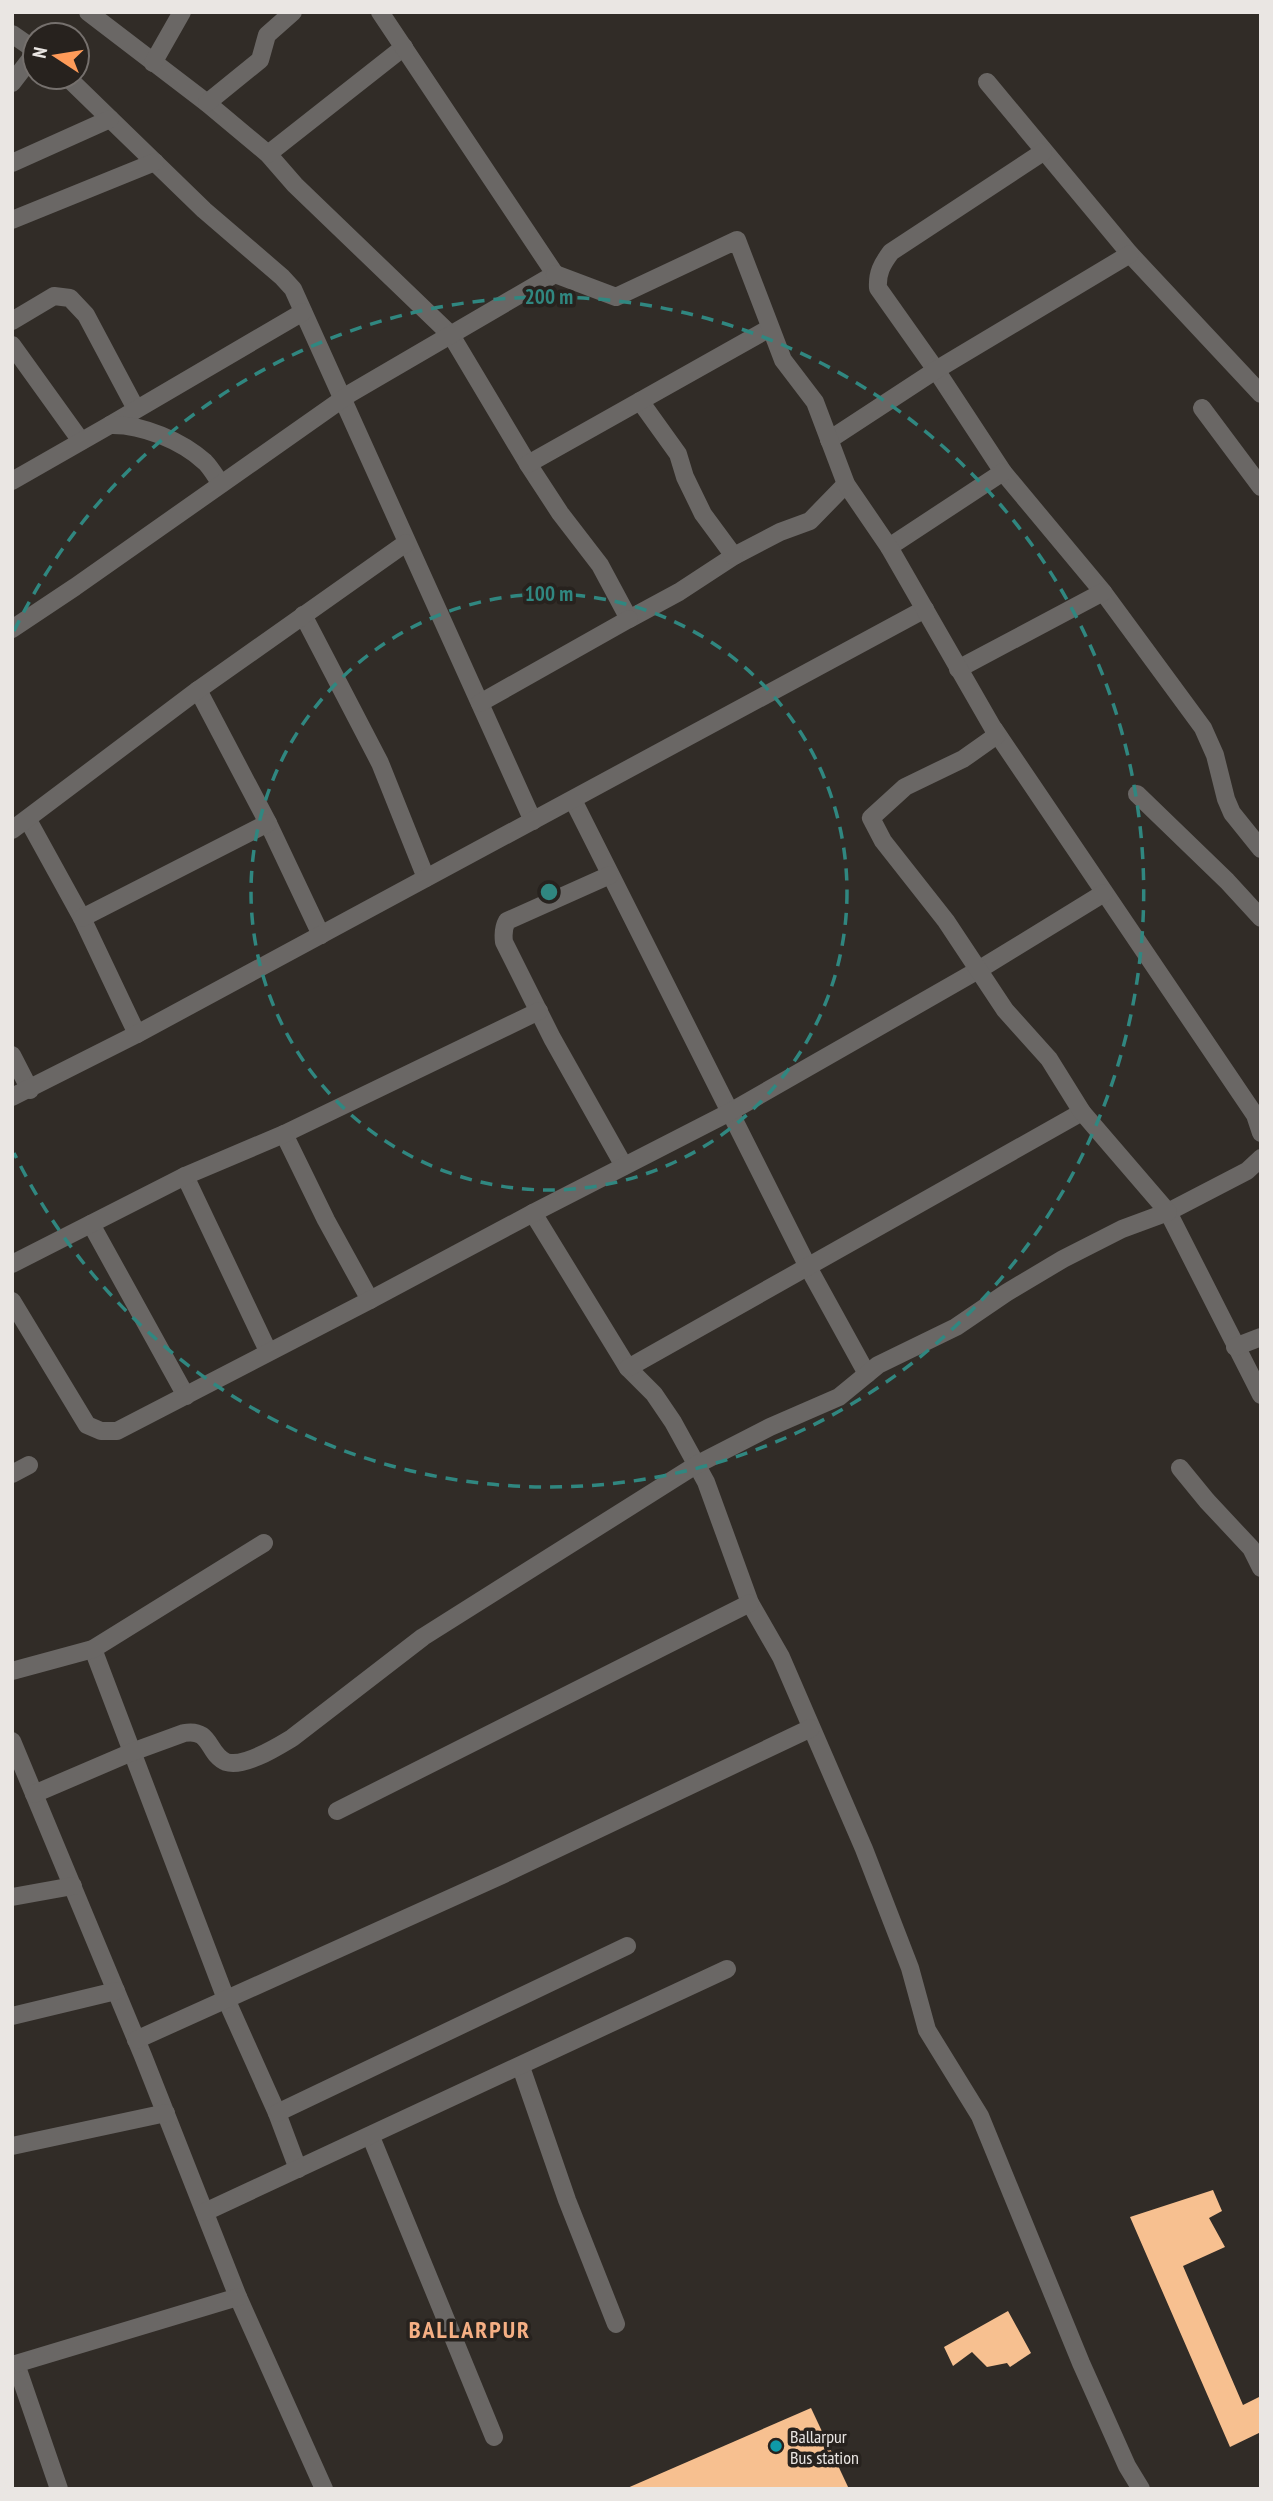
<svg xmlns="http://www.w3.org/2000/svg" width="1273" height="2501" viewBox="0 0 1273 2501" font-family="'PT Sans Narrow',sans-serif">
	<rect width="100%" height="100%" fill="#312c27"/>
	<g fill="#f7c090">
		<path d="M1213 2190 1222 2211 1209 2218 1225 2247 1183 2266 1243 2405 1261 2396V2432L1230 2447 1130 2217Z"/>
		<path d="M1008 2311 1031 2353 1010 2367 1007 2363 987 2367 972 2352 953 2366 944 2347Z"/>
		<path d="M811 2408 849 2489H625Z"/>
	</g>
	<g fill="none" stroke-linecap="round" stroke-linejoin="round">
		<g stroke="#6a6765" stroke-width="18">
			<path d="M88 12 207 103 268 154 295 185 451 335 528 464 560 513 600 565 629 619 679 592 734 556 780 532 810 521 846 484"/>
			<path d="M12 34 35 50"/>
			<path d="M153 63 182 12"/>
			<path d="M67 77 204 210 282 277 293 289 533 821"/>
			<path d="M987 82 1130 254 1261 394"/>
			<path d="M12 83 35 53"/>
			<path d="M207 103 260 60 267 35 293 12"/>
			<path d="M1043 152 891 252C882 264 877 273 878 288L936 370 1003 472 1103 592 1203 728 1215 755 1226 799 1232 813 1261 849"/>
			<path d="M268 154 404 47"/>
			<path d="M12 163 110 119"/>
			<path d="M12 220 155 162"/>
			<path d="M12 321 54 296 70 298 86 315 136 409"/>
			<path d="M12 345 81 441"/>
			<path d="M640 401 678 454 685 477 703 514 734 556"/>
			<path d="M1202 408 1261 487"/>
			<path d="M110 425 303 312"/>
			<path d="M829 440 936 370 1130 254"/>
			<path d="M528 464 770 328"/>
			<path d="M12 481 110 425C142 424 182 441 205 462 211 468 216 477 221 484"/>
			<path d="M889 547 1003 472"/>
			<path d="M303 615 380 763 426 878"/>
			<path d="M12 629 75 587 351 393 555 274 380 12"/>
			<path d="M958 669 1103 592"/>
			<path d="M198 690 268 823 321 935"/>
			<path d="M480 703 629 619"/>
			<path d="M994 729 1255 1115 1261 1133"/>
			<path d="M1137 794 1227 881 1261 918"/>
			<path d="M573 800 808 1267 867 1374"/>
			<path d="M28 820 82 918 137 1034"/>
			<path d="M12 830 198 690 406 543"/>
			<path d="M610 875 507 921C503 928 503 934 504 942L552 1038 624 1166"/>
			<path d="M82 918 268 823"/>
			<path d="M12 1055 30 1090"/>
			<path d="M12 1097 137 1034 925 609"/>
			<path d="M284 1134 326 1220 370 1300"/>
			<path d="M1261 1158 1247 1171 1168 1212 1261 1395"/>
			<path d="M185 1176 268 1351"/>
			<path d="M533 1213 628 1368 654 1394 673 1422 706 1482 750 1603 781 1657 864 1849 910 1968 927 2030 980 2116 1081 2363 1127 2466 1141 2489"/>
			<path d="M91 1224 186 1396"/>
			<path d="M12 1264 185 1176 284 1134 539 1011"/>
			<path d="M12 1301 87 1425 101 1431H117L370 1300 533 1213 730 1112 980 969 1104 893"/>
			<path d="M1235 1347 1261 1337"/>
			<path d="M628 1368 1082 1112"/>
			<path d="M1180 1468 1207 1501 1251 1548 1261 1568"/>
			<path d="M12 1474 29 1465"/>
			<path d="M93 1649 226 1999 277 2113 298 2169"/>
			<path d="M12 1671 93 1649 264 1543"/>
			<path d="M12 1741 143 2056 238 2297 324 2489"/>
			<path d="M34 1794 132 1752 184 1733C212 1728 207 1754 226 1762 244 1768 277 1747 292 1738L423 1637 696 1465 770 1427 839 1397 878 1365 956 1327 1006 1293 1063 1259 1122 1229 1168 1212 1082 1112 1049 1059 1005 1010 946 921 883 841 871 818 905 787 963 759 997 735 889 547 846 484 815 402 783 360 737 240 616 297 555 274"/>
			<path d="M337 1811 750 1603"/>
			<path d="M12 1897 73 1886"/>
			<path d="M12 2016 116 1991"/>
			<path d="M136 2040 502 1875 811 1728"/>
			<path d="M521 2067 567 2200 616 2324"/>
			<path d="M277 2113 627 1946"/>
			<path d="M371 2137 494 2437"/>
			<path d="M12 2146 166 2113"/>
			<path d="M205 2212 727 1969"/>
			<path d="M16 2364 59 2489"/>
			<path d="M12 2365 238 2297"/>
		</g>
	</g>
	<g fill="none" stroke="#308780" stroke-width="3.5" stroke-dasharray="12 9">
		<circle cx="549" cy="892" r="298"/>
		<path d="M14 631A595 595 0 1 1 14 1153"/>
	</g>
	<circle fill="#0f9aa8" stroke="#27221e" stroke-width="2.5" cx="776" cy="2446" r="7"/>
	<g text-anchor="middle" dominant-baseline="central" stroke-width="7" stroke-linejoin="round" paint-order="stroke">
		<g font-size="18" fill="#eae6e3" stroke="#27221e" text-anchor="start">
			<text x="790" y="2436">Ballarpur<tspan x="790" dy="21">Bus station</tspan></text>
		</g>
		<g font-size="24" font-weight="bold" letter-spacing="2" fill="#f5af84" stroke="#27221e">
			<text x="470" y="2329">BALLARPUR</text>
		</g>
	</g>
	<circle cx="549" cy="892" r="10" fill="#308780" stroke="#27221e" stroke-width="3.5"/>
	<g font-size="21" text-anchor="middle" font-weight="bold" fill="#308780" stroke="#27221e" stroke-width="7" stroke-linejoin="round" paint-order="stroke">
		<text x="549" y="304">200 m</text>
		<text x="549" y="601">100 m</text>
	</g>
	<rect width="1273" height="2501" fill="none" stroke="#eae6e3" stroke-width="28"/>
	<g transform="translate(56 56) rotate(282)"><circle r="33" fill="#27221e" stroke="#75706d" stroke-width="2"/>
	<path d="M0-5L12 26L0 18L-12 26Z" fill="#fe9b59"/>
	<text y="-10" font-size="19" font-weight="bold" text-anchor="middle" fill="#eae6e3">N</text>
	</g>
</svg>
